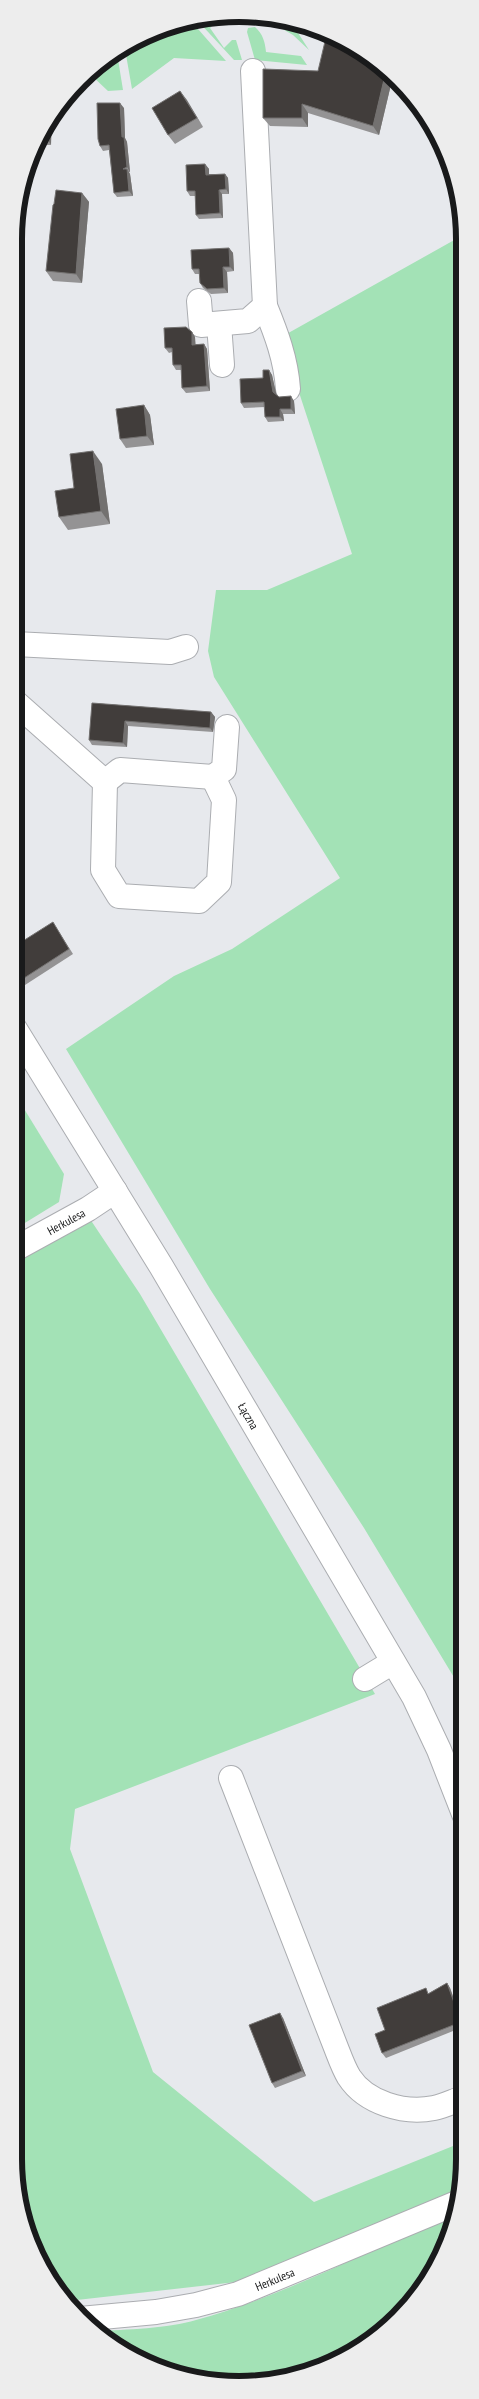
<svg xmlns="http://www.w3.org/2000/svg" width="479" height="2399" viewBox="0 0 479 2399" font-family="'PT Sans Narrow',sans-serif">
	<rect width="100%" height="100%" fill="#e7e9ed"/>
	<g fill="#a3e2b6">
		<path d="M278 18 291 22 309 50 293 35 267 20Z"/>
		<path d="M219 19 210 28 224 48 232 40H236L242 60H234L197 20Z"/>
		<path d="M182 21H191L226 61 174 58 132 89 125 49Z"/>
		<path d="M255 27C263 34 265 42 266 52L301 56 307 65 255 60 247 32 248 28Z"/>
		<path d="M117 53 123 90 108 91 90 74 102 61Z"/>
		<path d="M465 234 464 1694 364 1528 210 1289 66 1049 174 976 232 949 340 878 214 677 208 651 216 590H267L352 554 291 368 283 336Z"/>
		<path d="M15 1094 64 1174 59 1202 15 1229Z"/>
		<path d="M90 1219 140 1294 375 1694 75 1809 70 1849 153 2072 314 2202 463 2142V2187L254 2280 68 2301 31 2246 14 2159 15 1260Z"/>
		<path d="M456 2211 442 2260 388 2329 312 2373 225 2385 140 2362 97 2331C125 2330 169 2328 196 2320 286 2295 371 2250 456 2211Z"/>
	</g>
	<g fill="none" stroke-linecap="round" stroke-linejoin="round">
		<g stroke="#abadb1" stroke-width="26">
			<g id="minor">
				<path d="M199 301 201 325 248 321 265 306 253 71"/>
				<path d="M265 306C276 333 286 359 288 389"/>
				<path d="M219 324 222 365"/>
				<path d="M15 644 170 652 186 647"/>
				<path d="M15 702 105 782 120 770 213 777"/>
				<path d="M105 782 103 870 119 896 199 901 219 882 224 800 213 777 224 769 227 727"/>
				<path id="s1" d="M15 1029 161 1266 414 1697 439 1750 464 1814"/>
				<path id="s2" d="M15 1249 88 1209 115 1191"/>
				<path d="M365 1679 393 1662"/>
				<path d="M231 1778 335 2045C339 2055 343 2067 349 2077 366 2103 404 2114 434 2108 444 2106 454 2101 463 2098"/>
				<path id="s3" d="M80 2319 156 2312 196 2305 238 2294 459 2202"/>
			</g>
		</g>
		<use href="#minor" stroke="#fff" stroke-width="24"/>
	</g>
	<g fill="#949394">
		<path d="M339 37 393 76 379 135 308 113V127L270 126 263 118 318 71Z"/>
		<path d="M180 91 203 127 175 144 168 135Z"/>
		<path d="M124 108 125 138 127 142 130 172H129L130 174 133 196 117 197 114 193 109 150 103 151 100 146Z"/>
		<path d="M44 127 51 145H38Z"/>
		<path d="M205 164 209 169V174H225L228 178 229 194H222L223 218 199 219 196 215 195 196H190L187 191Z"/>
		<path d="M82 193 89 202 82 283 53 281 46 271Z"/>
		<path d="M229 248 233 253 234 271 227 272 228 293 211 294 203 288 200 283 199 274H195L192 269Z"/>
		<path d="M192 332 195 337V344H204L207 349 210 391 186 393 182 388 181 370H176L173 365 172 352 169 353 165 348Z"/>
		<path d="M269 370 272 375 276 394 279 397 294 401 295 414H283L284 421 268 422 265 417V407L244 408 241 403 263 378Z"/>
		<path d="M144 405 150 415 154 445 126 448 120 439Z"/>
		<path d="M102 464 110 524 68 530 59 517 74 488Z"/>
		<path d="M92 703 211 712 215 717 213 732 128 726 127 747 92 745 89 740Z"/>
		<path d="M15 869 22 881 15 885Z"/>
		<path d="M56 927 73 954 25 985 15 970Z"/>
		<path d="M447 1983 450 1988 463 2024V2027L386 2058 382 2053 385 2030 429 1993Z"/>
		<path d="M283 2018 306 2076 275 2088 272 2083Z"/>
	</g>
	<g fill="#737170">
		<path d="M386 71 393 76 379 135 373 126Z"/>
		<path d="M180 91 187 100 203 127 197 118Z"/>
		<path d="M120 103 124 108 125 138 127 142 130 172 127 167 122 137Z"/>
		<path d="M302 104 308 113V127L302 118Z"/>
		<path d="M52 118 51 145 48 140V122Z"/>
		<path d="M205 164 209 169V179L206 175Z"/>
		<path d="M127 169 130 174 133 196 129 191Z"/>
		<path d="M225 174 228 178 229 194 226 189Z"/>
		<path d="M219 190 222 194 223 218 220 213Z"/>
		<path d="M82 193 89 202 82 283 76 274Z"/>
		<path d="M229 248 233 253 234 271 230 267Z"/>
		<path d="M19 255 22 260 17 298 16 296V279Z"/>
		<path d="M223 267 227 272 228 293 224 288Z"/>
		<path d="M192 332 195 337 196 349 192 345Z"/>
		<path d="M204 344 207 349 210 391 207 386Z"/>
		<path d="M269 370 272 375 277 397 273 392Z"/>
		<path d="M291 396 294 401 295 414 291 409Z"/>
		<path d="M144 405 150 415 154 445 147 436Z"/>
		<path d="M280 409 283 414 284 421 280 417Z"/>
		<path d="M93 451 102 464 110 524 101 511Z"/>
		<path d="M211 712 215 717 213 732 210 728Z"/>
		<path d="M125 721 128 726 127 747 123 743Z"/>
		<path d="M447 1983 450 1988 463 2025 461 2022Z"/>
		<path d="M280 2013 283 2018 306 2076 302 2071Z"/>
	</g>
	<g fill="#413d3b" stroke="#737170">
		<path d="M327 33 339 37 386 71 373 126 302 104V118H263V69L318 71Z"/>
		<path d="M180 91 197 118 168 135 152 108Z"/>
		<path d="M97 103H120L122 137H124L127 167 123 169H127L129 191 114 193 109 145 100 146 98 139Z"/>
		<path d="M48 122V140H39L44 127Z"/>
		<path d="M205 164 206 175 225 174 226 189 219 190 220 213 196 215 195 191H187L186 165Z"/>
		<path d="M56 190 82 193 76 274 46 271 53 205 54 204Z"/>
		<path d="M229 248 230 267H223L224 288 207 289 200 283 199 269H192L191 250Z"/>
		<path d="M16 255H19L16 279Z"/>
		<path d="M186 327 192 332V345L204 344 207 386 182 388 181 365H173L172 348H165L164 328Z"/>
		<path d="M263 370H269L273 392 279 397 291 396V409H280V417H265L264 402 241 403 240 379 263 378Z"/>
		<path d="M144 405 147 436 120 439 116 409Z"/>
		<path d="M93 451 101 511 59 517 55 491 74 488 70 454Z"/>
		<path d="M92 703 211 712 210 728 125 721 123 743 89 740Z"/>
		<path d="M53 922 69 949 21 980 15 970V946Z"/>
		<path d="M447 1983 461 2022 382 2053 375 2034 385 2030 377 2008 426 1988 428 1994Z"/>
		<path d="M280 2013 302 2071 272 2083 249 2025Z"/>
	</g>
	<g text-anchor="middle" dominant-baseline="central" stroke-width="5" stroke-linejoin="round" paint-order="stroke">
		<g font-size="12" fill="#191a1b" stroke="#fff">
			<text stroke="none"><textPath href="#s2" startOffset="58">Herkulesa</textPath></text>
			<text stroke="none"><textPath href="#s1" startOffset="452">Łączna</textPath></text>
			<text stroke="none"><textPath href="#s3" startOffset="200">Herkulesa</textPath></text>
		</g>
	</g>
	<path d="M0 0H479V2399H0ZM239 22H239A217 217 0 0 1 456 239V2159A217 217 0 0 1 239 2376H239A217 217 0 0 1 22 2159V239A217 217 0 0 1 239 22Z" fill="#ededed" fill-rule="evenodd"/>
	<path fill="none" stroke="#191a1b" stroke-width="6" d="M239 22H239A217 217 0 0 1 456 239V2159A217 217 0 0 1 239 2376H239A217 217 0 0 1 22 2159V239A217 217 0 0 1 239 22Z"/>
</svg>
